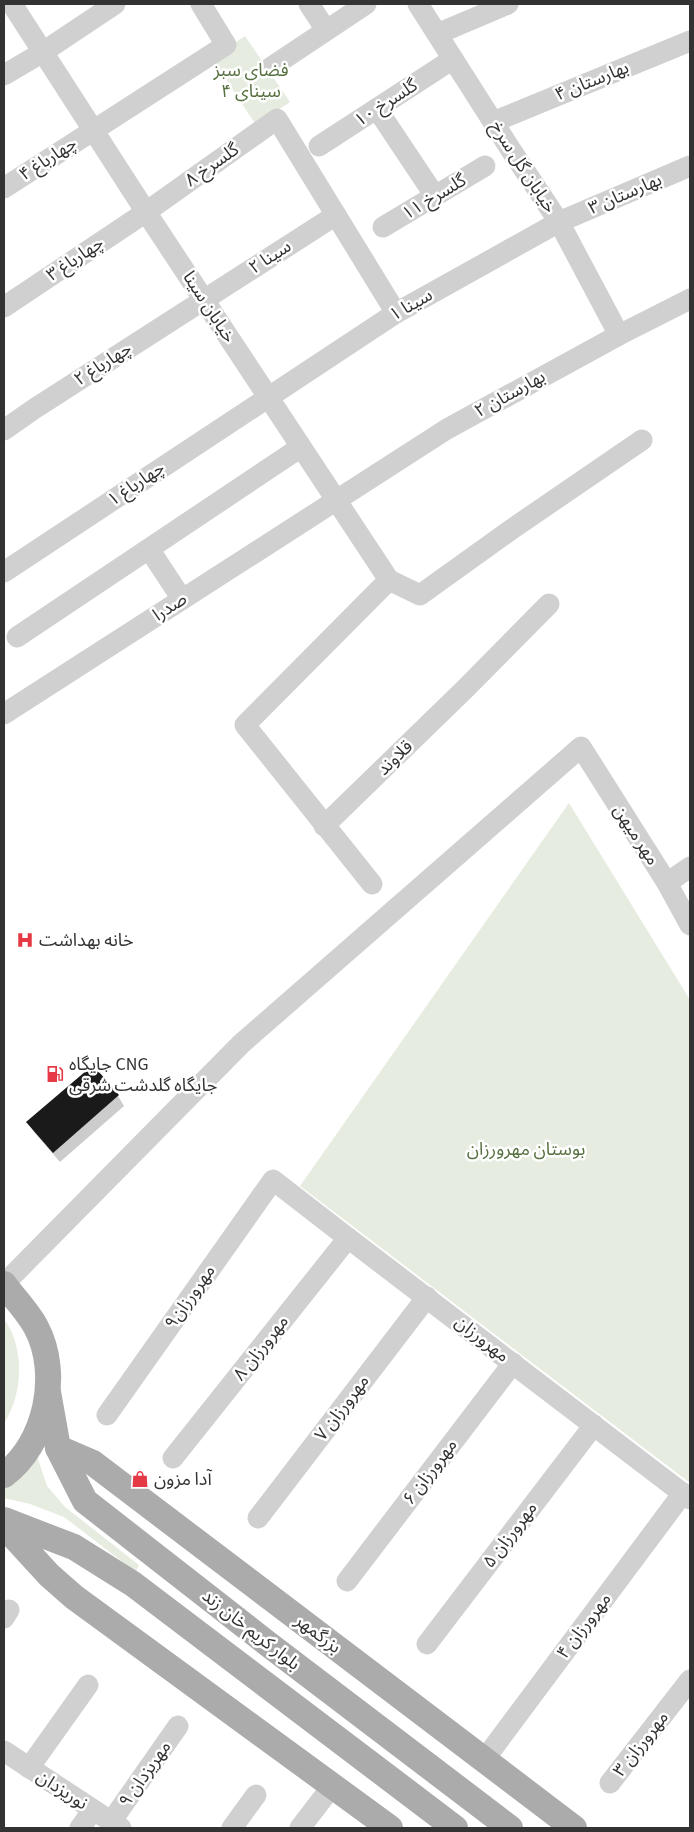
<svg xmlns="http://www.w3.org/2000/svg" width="694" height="1832" viewBox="0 0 694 1832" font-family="'Source Sans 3','Noto Sans Arabic',sans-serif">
	<rect width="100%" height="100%" fill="#fff"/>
	<g fill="#e6ecdf">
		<path d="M245 36 290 102 256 125 212 58Z"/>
		<path d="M569 803 690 1000V1483L300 1186Z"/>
		<path d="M4 1319C25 1347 23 1395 4 1423Z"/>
		<path d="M37 1456 47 1486 65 1507 139 1565 136 1572 64 1517 30 1504 4 1498V1487Z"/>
	</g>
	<path fill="#0003" d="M93 1066 118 1096 124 1106 60 1162 34 1132 28 1122Z"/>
	<path fill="#1a1a1a" d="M93 1065 119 1095 53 1153 26 1122Z"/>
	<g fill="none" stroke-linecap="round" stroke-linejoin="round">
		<g stroke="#d0d0d0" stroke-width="21">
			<path d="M12 4 146 212 389 580 420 595 512 529 642 440"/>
			<path d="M309 4 326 30"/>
			<path d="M418 4 511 150 559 222 619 335"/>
			<path d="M437 34 508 4"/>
			<path d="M270 68 366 4"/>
			<path d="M4 75 43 52 115 4"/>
			<path d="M377 109 435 196"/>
			<path d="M493 122 690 41"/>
			<path d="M319 146 453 59"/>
			<path d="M4 188 226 45 201 4"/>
			<path d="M383 227 485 166"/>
			<path d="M4 307 146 212 277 119 396 313"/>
			<path d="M4 430 34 409 336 215"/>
			<path d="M149 549 182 599"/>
			<path d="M4 572 396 313 559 222 690 166"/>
			<path d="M17 637 301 447"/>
			<path d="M4 714 447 429 619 335 690 299"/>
			<path d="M324 826 465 689 549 604"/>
			<path d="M667 883 690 867"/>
			<path d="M372 884 245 725 389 580"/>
			<path d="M4 1284 241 1044 581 747 667 883 690 925"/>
			<path d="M107 1415 273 1180 348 1238 690 1499"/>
			<path d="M173 1458 348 1238"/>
			<path d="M258 1518 427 1297"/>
			<path d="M347 1581 513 1363"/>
			<path d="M4 1618 9 1610"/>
			<path d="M427 1644 594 1425"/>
			<path d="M4 1751 121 1828"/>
			<path d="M484 1760 683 1493"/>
			<path d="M29 1768 88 1685"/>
			<path d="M610 1783 690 1680"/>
			<path d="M111 1822 178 1726"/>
			<path d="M80 1828 93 1810"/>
			<path d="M232 1828 256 1795"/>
			<path d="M300 1828 333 1785"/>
		</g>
		<g stroke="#ababab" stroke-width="26">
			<path d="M4 1284C14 1298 28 1312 36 1327 61 1374 46 1444 4 1475"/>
			<path d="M48 1392 58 1448 85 1501 268 1644 510 1828"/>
			<path d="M58 1448 93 1463 574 1828"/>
			<path d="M4 1520 74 1547 133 1584 455 1828"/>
			<path d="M4 1526 49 1575 74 1597 390 1828"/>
		</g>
	</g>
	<defs>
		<g id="hospital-bare" transform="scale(1.35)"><path d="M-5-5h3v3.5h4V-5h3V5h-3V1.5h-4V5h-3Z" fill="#e63946" stroke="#fff" stroke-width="2.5" paint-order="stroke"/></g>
		<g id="fuel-bare" transform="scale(1.35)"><path d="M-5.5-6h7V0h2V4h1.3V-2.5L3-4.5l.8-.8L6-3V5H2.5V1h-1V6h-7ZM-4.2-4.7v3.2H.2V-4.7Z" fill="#e63946" stroke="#fff" stroke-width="2.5" paint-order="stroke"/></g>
		<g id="shop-bare" transform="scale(1.35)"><path d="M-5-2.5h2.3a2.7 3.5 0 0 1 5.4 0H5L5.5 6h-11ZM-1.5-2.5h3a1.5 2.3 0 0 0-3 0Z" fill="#e63946" stroke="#fff" stroke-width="2.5" paint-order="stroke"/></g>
	</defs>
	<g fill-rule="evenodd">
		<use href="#hospital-bare" x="25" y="940"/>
		<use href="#fuel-bare" x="55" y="1074"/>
		<use href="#shop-bare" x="140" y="1479"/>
	</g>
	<g text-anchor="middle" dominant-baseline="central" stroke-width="5" stroke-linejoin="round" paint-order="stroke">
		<g font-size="18" fill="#56703f" stroke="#fff">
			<text x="251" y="70">فضای سبز<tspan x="251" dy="21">سینای ۴</tspan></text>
			<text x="526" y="1149">بوستان مهرورزان</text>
		</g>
		<g font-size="18" fill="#333" stroke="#fff">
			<text transform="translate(592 81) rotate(-22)">بهارستان ۴</text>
			<text transform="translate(386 103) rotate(-33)">گلسرخ ۱۰</text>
			<text transform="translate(48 159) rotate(-33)">چهارباغ ۴</text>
			<text transform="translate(212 165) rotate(-35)">گلسرخ ۸</text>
			<text transform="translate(523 167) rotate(57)">خیابان گل سرخ</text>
			<text transform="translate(625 194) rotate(-23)">بهارستان ۳</text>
			<text transform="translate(434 197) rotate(-31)">گلسرخ ۱۱</text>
			<text transform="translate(270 257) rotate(-33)">سینا ۲</text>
			<text transform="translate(75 259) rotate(-34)">چهارباغ ۳</text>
			<text transform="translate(411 305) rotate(-30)">سینا ۱</text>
			<text transform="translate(209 307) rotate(57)">خیابان سینا</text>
			<text transform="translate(103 364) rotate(-33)">چهارباغ ۲</text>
			<text transform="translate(510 394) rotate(-29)">بهارستان ۲</text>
			<text transform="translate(136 484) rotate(-34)">چهارباغ ۱</text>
			<text transform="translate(170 607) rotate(-33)">صدرا</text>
			<text transform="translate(395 758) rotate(-44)">قلاوند</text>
			<text transform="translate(636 835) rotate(57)">مهر میهن</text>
			<text transform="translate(190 1297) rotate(-55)">مهرورزان۹</text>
			<text transform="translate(482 1339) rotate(38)">مهرورزان</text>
			<text transform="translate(261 1348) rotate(-52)">مهرورزان ۸</text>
			<text transform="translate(342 1408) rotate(-53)">مهرورزان ۷</text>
			<text transform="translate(430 1472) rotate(-53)">مهرورزان ۶</text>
			<text transform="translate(510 1535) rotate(-53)">مهرورزان ۵</text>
			<text transform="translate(584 1626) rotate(-53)">مهرورزان ۴</text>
			<text transform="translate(251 1630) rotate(38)">بلوار کریم خان زند</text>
			<text transform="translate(318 1634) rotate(37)">بزرگمهر</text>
			<text transform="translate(641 1744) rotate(-52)">مهرورزان ۳</text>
			<text transform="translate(145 1774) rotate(-55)">مهریزدان ۹</text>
			<text transform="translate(62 1790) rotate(33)">نوریزدان</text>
		</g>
		<g font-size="18" fill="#333" stroke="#fff" text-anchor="start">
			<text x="39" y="940">خانه بهداشت</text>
			<text x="69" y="1064">جایگاه CNG<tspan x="69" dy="21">جایگاه گلدشت شرقی</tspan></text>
			<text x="154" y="1479">آدا مزون</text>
		</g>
	</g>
	<rect width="694" height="1832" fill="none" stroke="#333333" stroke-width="10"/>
</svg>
